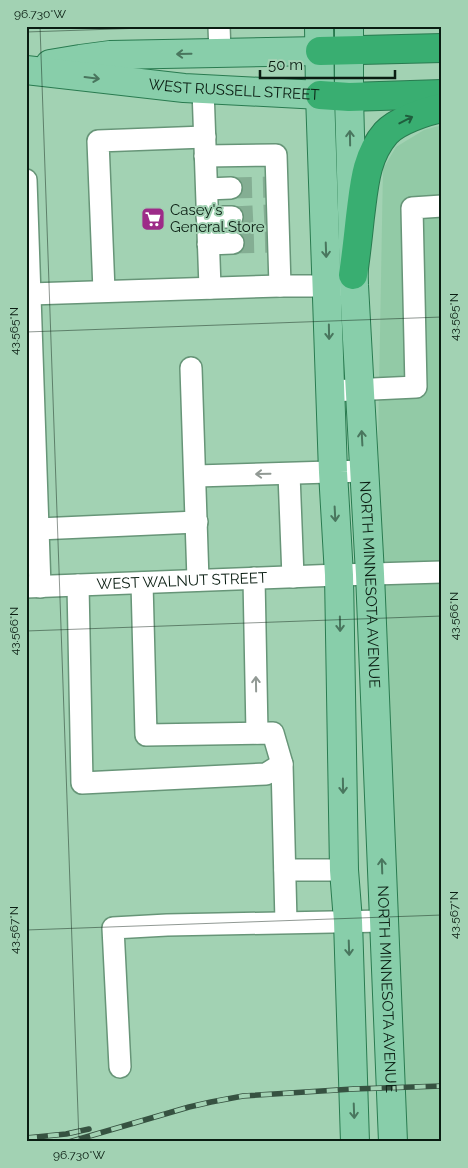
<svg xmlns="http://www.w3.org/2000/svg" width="468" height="1168" viewBox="0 0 468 1168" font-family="Raleway,sans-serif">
	<rect width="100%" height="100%" fill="#a2d2b3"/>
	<path fill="#92caa6" d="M442 125V1142H406L378 444 383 169 396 147 424 130Z"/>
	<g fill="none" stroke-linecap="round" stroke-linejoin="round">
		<g stroke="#84ae93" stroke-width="21" stroke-dasharray="21 11" stroke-linecap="butt">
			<path d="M231 188 270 187"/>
			<path d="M232 217 271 215"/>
			<path d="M233 243 272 242"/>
		</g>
		<g stroke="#679578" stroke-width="24">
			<g id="minor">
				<path d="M219 26 220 53"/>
				<path d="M203 89 210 288"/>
				<path d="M205 156 276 155 280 286"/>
				<path d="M26 180 40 587"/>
				<path d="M207 189 231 188"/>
				<path d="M207 217H232"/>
				<path d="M208 244 233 243"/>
				<path d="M104 291 98 141 205 137"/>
				<path d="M30 294 280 286H342"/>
				<path d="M191 368 198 580"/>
				<path d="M330 391 416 387 412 208 442 206"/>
				<path d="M289 474 293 577"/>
				<path d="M196 476 364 471"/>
				<path d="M38 529 197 522"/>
				<path d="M254 578 257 733"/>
				<path d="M142 583 146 735 273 733 282 764 286 922"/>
				<path d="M78 585 82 783 266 774 282 764"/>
				<path id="s1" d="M26 587 339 575 442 572"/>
				<path d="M285 870H344"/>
				<path d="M120 1067 113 928 167 925 384 921"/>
			</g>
		</g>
		<g stroke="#297b50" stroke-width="30">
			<g id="major">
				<path d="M319 26 320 95 333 472 339 575 344 870 348 921 355 1142"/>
				<path id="s2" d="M349 26V97L354 285 370 574 393 1142"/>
				<path d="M50 64 80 59 110 55 320 51"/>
				<path id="s3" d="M26 70 184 88 320 95"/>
			</g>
		</g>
		<g stroke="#297b50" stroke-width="30">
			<g id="highway">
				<path d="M320 51 442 48"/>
				<path d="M320 95 349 97 442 94"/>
				<path d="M353 275C356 255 358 236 360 217 364 187 365 157 386 133 397 121 426 111 442 108"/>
			</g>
		</g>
		<use href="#minor" stroke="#fff" stroke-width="21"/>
		<use href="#major" stroke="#88ceaa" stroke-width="28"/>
		<use href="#highway" stroke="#39ae71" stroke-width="28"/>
		<g stroke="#365241" stroke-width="5.5">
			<g id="rail">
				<path d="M26 1138 66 1134 89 1129"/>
				<path d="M69 1142 189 1107 211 1102 243 1096 353 1089 442 1086"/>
			</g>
		</g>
		<use href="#rail" stroke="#a2d2b3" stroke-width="4" stroke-dasharray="11" stroke-linecap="butt"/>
	</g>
	<defs><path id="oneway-shaft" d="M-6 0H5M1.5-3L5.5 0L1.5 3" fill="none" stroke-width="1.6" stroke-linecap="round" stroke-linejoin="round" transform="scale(1.25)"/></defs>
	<g stroke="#49765e">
		<use href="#oneway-shaft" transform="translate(184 54) rotate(179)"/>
		<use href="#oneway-shaft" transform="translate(92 78) rotate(7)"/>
		<use href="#oneway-shaft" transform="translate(350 138) rotate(-91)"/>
		<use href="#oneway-shaft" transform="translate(326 250) rotate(88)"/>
		<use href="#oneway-shaft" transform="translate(329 332) rotate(89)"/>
		<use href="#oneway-shaft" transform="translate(362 438) rotate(-93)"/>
		<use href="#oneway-shaft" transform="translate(335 514) rotate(87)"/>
		<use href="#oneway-shaft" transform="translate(340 624) rotate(89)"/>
		<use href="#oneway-shaft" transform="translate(343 786) rotate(89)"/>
		<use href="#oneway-shaft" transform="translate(382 866) rotate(-92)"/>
		<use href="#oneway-shaft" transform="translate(349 948) rotate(88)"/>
		<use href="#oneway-shaft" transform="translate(354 1111) rotate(88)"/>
	</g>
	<use stroke="#1f5e3d" href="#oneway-shaft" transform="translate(406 120) rotate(-27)"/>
	<g stroke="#919994">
		<use href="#oneway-shaft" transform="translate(263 474) rotate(179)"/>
		<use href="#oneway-shaft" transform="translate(256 684) rotate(-91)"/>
	</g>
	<path fill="none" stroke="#0a1d12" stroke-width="1" stroke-opacity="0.45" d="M40 26 79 1142M26 32 203 26M26 332 442 317M26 631 442 616M26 930 442 915"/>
	<defs>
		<g id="supermarket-square" transform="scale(1.25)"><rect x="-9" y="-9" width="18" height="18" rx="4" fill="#9d2b88" stroke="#a2d2b3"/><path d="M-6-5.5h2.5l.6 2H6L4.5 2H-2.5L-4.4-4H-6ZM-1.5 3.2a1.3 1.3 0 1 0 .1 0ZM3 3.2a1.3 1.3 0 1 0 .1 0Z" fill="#fff"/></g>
	</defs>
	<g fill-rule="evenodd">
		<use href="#supermarket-square" x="153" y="219"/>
	</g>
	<g text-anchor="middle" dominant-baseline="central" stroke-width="4" stroke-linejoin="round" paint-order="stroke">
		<g font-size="15" fill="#0a1d12" stroke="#a2d2b3">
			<text stroke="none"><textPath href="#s3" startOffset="209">WEST RUSSELL STREET</textPath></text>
			<text stroke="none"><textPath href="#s1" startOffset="156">WEST WALNUT STREET</textPath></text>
			<text stroke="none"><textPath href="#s2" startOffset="559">NORTH MINNESOTA AVENUE</textPath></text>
			<text stroke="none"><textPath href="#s2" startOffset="964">NORTH MINNESOTA AVENUE</textPath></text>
		</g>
		<g font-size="15" fill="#0a1d12" stroke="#a2d2b3" text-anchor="start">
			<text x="170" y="210">Casey's<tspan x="170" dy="17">General Store</tspan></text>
		</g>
	</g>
	<rect width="468" height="1168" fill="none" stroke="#a2d2b3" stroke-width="55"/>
	<path d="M260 70v8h135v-8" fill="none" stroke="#0a1d12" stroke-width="2.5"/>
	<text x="268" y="70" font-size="15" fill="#0a1d12" stroke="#a2d2b3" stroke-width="4" paint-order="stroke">50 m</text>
	<rect x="28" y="28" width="412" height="1112" fill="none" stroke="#0a1d12" stroke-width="2"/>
	<g font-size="12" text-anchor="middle" fill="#0a1d12">
		<text x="40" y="18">96.730°W</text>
		<text transform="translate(454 317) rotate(-90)" y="4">43.565°N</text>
		<text transform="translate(14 331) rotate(-90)" y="4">43.565°N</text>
		<text transform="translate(454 616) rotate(-90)" y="4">43.566°N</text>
		<text transform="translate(14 631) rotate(-90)" y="4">43.566°N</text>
		<text transform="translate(454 915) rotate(-90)" y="4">43.567°N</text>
		<text transform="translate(14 930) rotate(-90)" y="4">43.567°N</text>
		<text x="79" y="1159">96.730°W</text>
	</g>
</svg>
